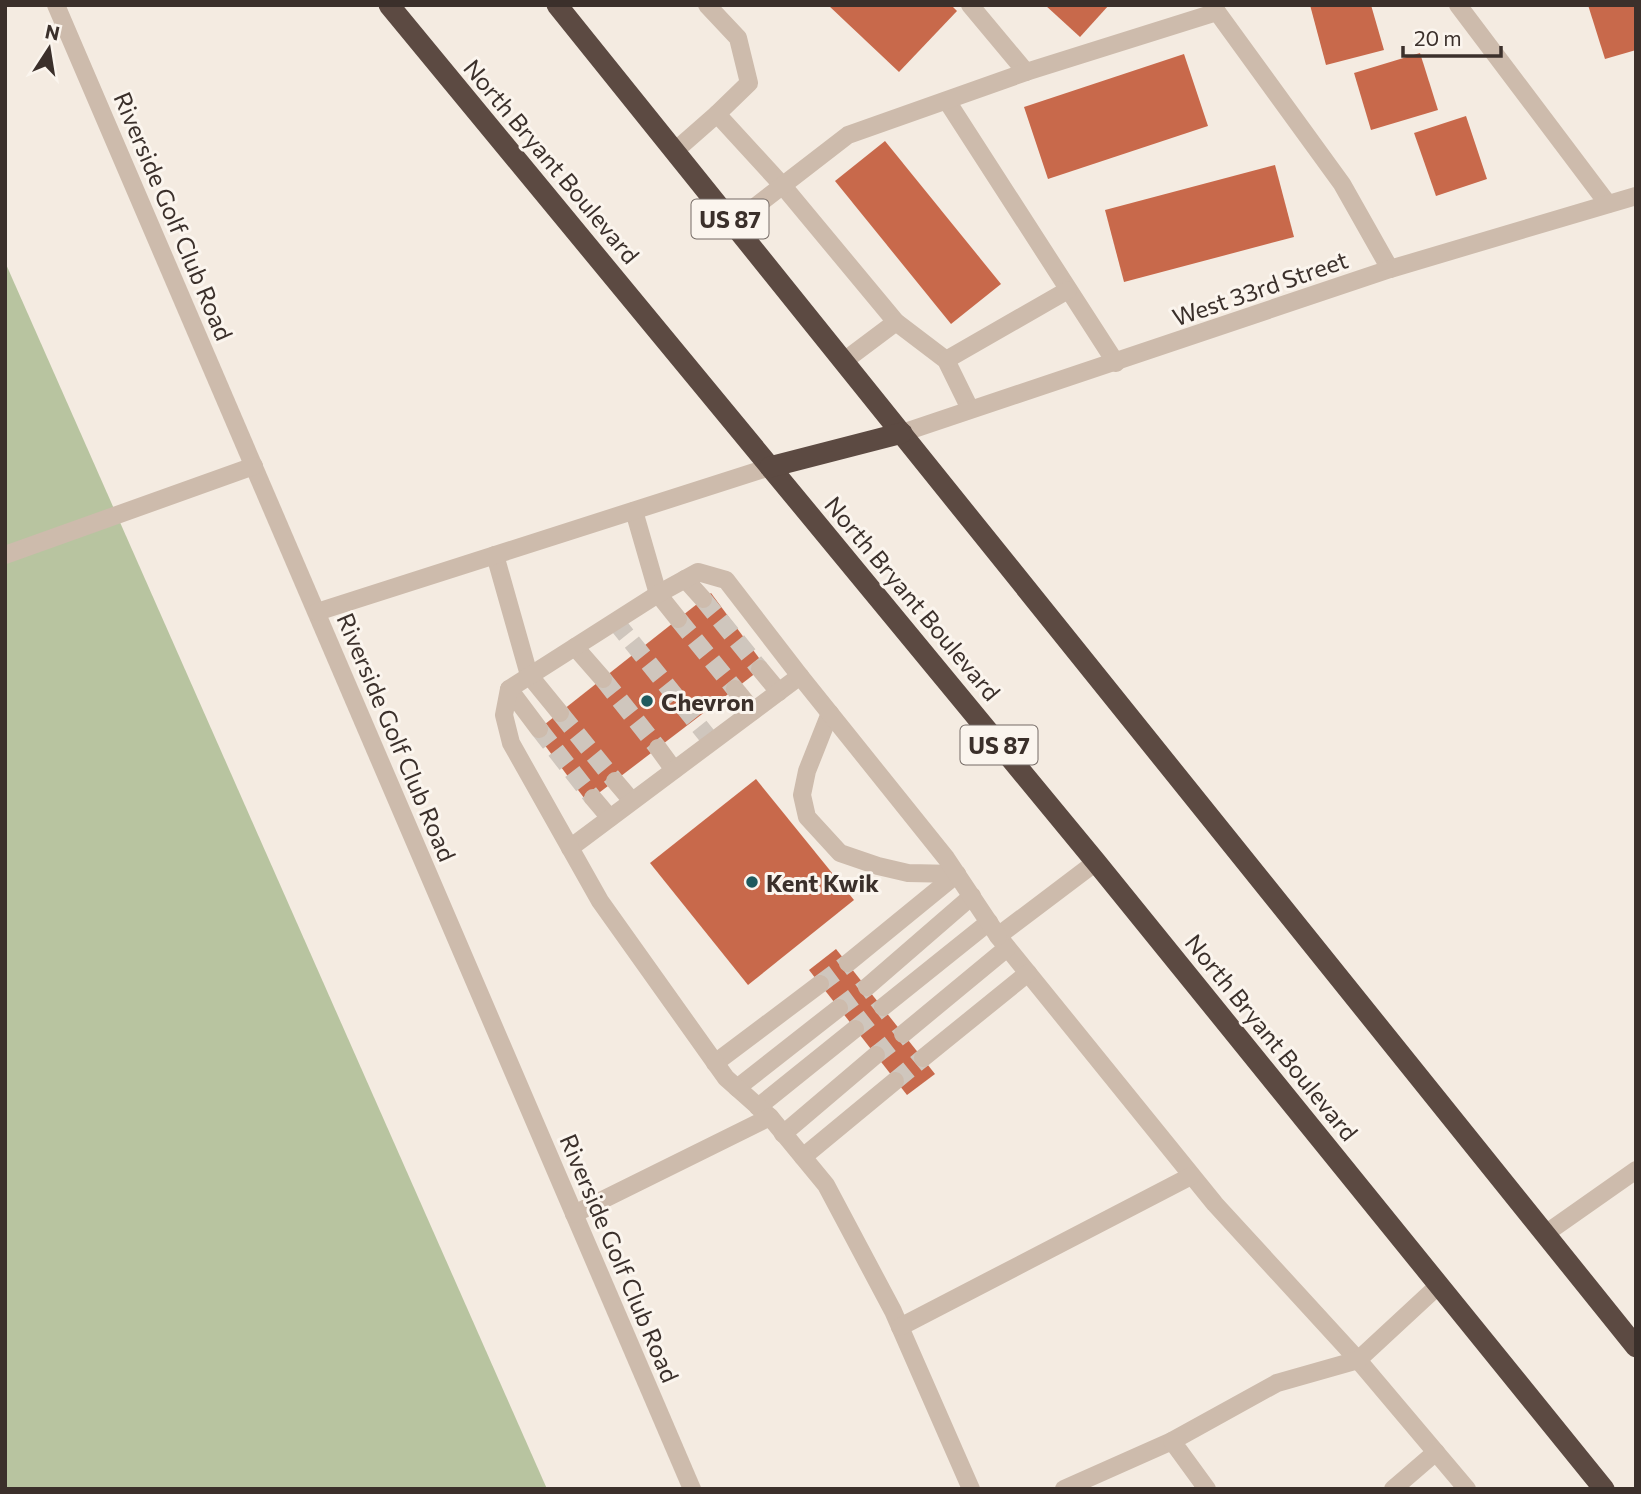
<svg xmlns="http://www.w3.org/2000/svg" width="1641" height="1494" viewBox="0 0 1641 1494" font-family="Commissioner,sans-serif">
	<rect width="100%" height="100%" fill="#f4ebe1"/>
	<path fill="#b8c4a0" d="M5 262 547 1489H5Z"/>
	<g fill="#c8694b">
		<path d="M828 5H951L957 11 899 72Z"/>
		<path d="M1045 5H1109L1080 37Z"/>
		<path d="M1310 5H1371L1384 50 1326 65Z"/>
		<path d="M1588 5H1636V50L1605 59Z"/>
		<path d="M1420 53 1438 110 1371 130 1354 73Z"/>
		<path d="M1184 54 1208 126 1048 179 1024 107Z"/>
		<path d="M1466 116 1487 179 1436 196 1414 133Z"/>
		<path d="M885 141 1001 284 951 324 835 181Z"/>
		<path d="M1275 165 1294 237 1124 282 1105 210Z"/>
		<path d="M711 593 765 666 587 802 535 732Z"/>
		<path d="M756 779 854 900 748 985 650 863Z"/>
		<path d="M836 949 935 1074 907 1095 809 970Z"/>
	</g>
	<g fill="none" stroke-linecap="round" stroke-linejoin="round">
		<g stroke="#cfc6bd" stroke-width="18" stroke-dasharray="18 9" stroke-linecap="butt">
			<path d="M703 599 760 669"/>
			<path d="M678 619 735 689"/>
			<path d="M615 621 712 742"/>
			<path d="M603 679 658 748"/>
			<path d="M560 713 615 781"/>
			<path d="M539 729 593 798"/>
			<path d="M820 984 848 963"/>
			<path d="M839 1008 867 987"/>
			<path d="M855 1029 883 1007"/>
			<path d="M876 1055 903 1034"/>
			<path d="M895 1081 923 1058"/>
		</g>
		<g stroke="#cdbbac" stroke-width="18">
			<path d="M56 5 692 1489"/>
			<path d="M970 5 1026 72"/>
			<path d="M1212 5 1342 184 1390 269"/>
			<path d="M1458 5 1608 204"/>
			<path d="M947 101 1116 363"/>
			<path d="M717 114 783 186 896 322 946 360 970 409"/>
			<path d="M676 150 717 114 749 83 738 38 707 5"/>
			<path d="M734 223 848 135 1026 72 1217 12"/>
			<path d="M946 360 1068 290"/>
			<path d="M844 361 896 322"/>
			<path d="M902 433 1390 269 1636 196"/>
			<path d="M634 511 658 594 678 619"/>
			<path d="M5 555 254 466"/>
			<path d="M495 555 529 675 560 713"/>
			<path d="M685 579 703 599"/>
			<path d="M317 612 770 467"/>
			<path d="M575 647 603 679"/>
			<path d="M760 669 779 692"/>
			<path d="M509 689 539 729"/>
			<path d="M735 689 753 711"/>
			<path d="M830 713 807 771 802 795 807 817 840 853 878 866 908 873 957 874"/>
			<path d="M658 748 674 770"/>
			<path d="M615 781 632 801"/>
			<path d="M593 798 610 818"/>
			<path d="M570 848 800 676"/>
			<path d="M1096 862 998 936 1215 1204 1358 1360 1467 1489"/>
			<path d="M848 963 957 874"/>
			<path d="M867 987 972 896"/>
			<path d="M883 1007 989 922"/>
			<path d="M903 1034 1007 948"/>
			<path d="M923 1058 1028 973"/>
			<path d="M715 1063 820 984"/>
			<path d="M737 1088 839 1008"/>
			<path d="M758 1107 855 1029"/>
			<path d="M770 1117 726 1078 600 901 511 743 504 715 509 689 658 594 698 572 726 580 800 676 946 858 998 936"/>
			<path d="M783 1134 876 1055"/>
			<path d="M803 1157 895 1081"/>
			<path d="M574 1214 770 1117 826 1185 893 1311 971 1489"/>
			<path d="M1545 1234 1636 1170"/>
			<path d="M900 1327 1191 1176"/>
			<path d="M1064 1489 1172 1441"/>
			<path d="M1207 1489 1172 1441 1277 1383 1358 1360 1439 1285"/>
			<path d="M1393 1489 1436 1452"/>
		</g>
		<g stroke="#5c4a42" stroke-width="21">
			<path d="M389 5 1096 862 1604 1489"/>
			<path d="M557 5 1636 1347"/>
			<path d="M770 467 902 433"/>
		</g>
	</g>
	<g fill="#1f5a5e" stroke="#fbf5ee" stroke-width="2.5">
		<circle cx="647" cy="701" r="7"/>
		<circle cx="752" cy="882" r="7"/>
	</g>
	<g text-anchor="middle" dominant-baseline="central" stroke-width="6" stroke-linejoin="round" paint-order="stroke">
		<g fill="#fbf5ee" stroke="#756b66" stroke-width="2">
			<rect x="691.5" y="199.5" width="77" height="39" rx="5"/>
			<rect x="960.5" y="725.5" width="77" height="39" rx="5"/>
		</g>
		<g font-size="23" font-weight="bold" fill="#3b302b">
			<text x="730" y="219">US 87</text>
			<text x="999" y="745">US 87</text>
		</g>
		<g font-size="24" fill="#3b302b" stroke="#fbf5ee">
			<text transform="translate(552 161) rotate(50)">North Bryant Boulevard</text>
			<text transform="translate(174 216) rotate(67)">Riverside Golf Club Road</text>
			<text transform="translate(1260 288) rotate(-19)">West 33rd Street</text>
			<text transform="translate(913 598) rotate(50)">North Bryant Boulevard</text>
			<text transform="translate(397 737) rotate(67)">Riverside Golf Club Road</text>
			<text transform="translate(1272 1037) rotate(51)">North Bryant Boulevard</text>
			<text transform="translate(620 1258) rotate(67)">Riverside Golf Club Road</text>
		</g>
		<g font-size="24" font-weight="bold" fill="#3b302b" stroke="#fbf5ee" text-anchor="start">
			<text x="661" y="701">Chevron</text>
			<text x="766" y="882">Kent Kwik</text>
		</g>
	</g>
	<rect width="1641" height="1494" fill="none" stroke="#3b302b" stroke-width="14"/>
	<g transform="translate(49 49) rotate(12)" stroke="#fbf5ee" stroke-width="5" paint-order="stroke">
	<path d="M0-5L12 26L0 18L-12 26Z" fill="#3b302b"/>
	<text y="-10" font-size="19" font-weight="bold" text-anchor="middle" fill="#3b302b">N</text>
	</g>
	<path d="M1403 46v10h98v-10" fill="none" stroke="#3b302b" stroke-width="3.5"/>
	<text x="1414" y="46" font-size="21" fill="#3b302b" stroke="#fbf5ee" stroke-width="5" paint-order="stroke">20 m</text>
</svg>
